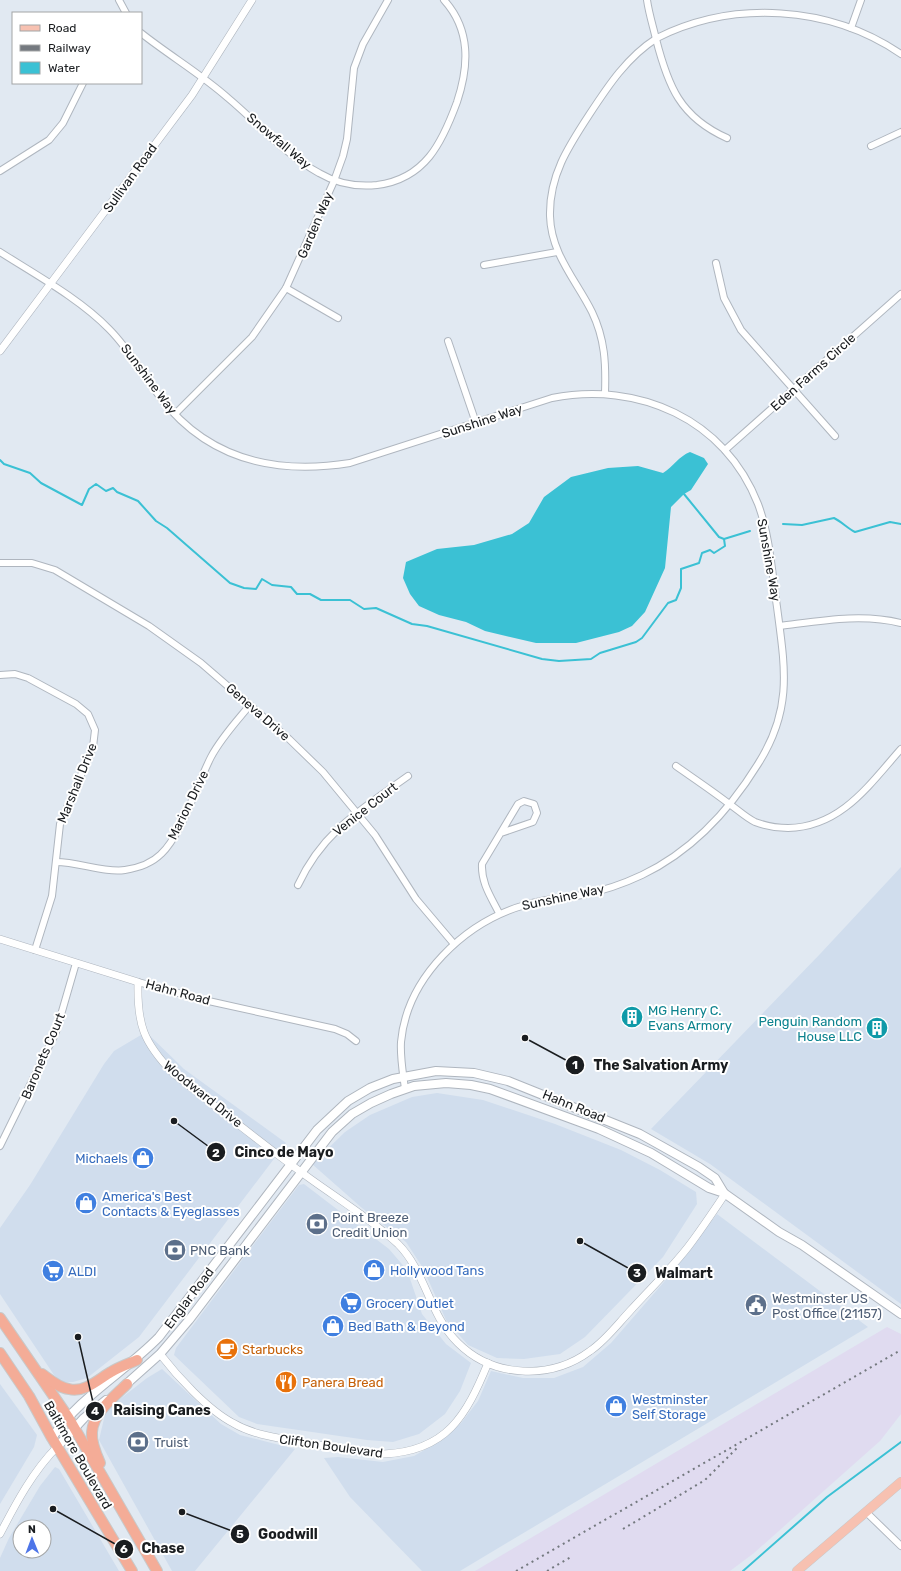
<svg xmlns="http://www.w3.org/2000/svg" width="901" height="1571" viewBox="0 0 901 1571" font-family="Rubik,sans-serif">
	<rect width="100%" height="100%" fill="#e1e9f2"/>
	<g fill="#d0dded" fill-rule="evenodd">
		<path d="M901 867V1304L710 1164 651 1129 820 954Z"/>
		<path d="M146 1032 184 1069 286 1143 139 1337 87 1378 73 1382H62L54 1375 0 1294V1228L30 1185 104 1064 114 1051Z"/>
		<path d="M437 1093 483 1100 555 1124 621 1150 660 1170 696 1192 697 1204 663 1257 585 1337 560 1354 524 1359 497 1358 468 1345 446 1320 423 1268 406 1242 362 1208 312 1164 345 1132 370 1115 412 1097Z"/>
		<path d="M304 1184 389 1249 407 1270 422 1314 446 1344 471 1363 460 1391 445 1414 419 1434 393 1442 367 1440 257 1424 239 1417 174 1355 176 1348 248 1252 299 1185Z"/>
		<path d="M717 1214 868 1327 460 1571H422L350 1497 324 1458 338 1457 383 1462 414 1456 440 1441 461 1423 478 1401 491 1371 523 1378H554L583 1367 611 1343 670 1275Z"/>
		<path d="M162 1369 221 1424 240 1435 295 1449 195 1571H172L99 1440 106 1410 147 1378Z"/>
		<path d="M0 1384 37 1435 34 1447 0 1504Z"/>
		<path d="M55 1467 59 1469 119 1571H0V1558L9 1538 40 1486ZM20 1527H44V1551H20Z"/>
	</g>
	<path fill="#e0dbf0" d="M887 1327 901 1334V1414L880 1441 754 1553 730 1571H475Z"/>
	<path fill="#3bc1d4" d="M690 452 704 458 708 464 691 490 684 494 671 507 665 568 645 612 632 626 619 632 576 643H536L485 631 466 622 439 615 419 606 410 594 403 578 406 562 437 549 474 545 512 534 529 523 544 497 571 477 608 468 638 466 663 473C673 467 679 456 690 452Z"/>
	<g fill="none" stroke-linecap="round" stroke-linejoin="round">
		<g stroke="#3bc1d4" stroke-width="2">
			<path d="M0 460 4 464 30 473 41 483 82 505 89 489 96 484 106 491 113 488 117 492 138 501 156 521 167 528 230 583 244 588 256 589 262 579 272 585 291 587 297 594H310L321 600H350L364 609 376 608 412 624 427 626 542 659 559 661 591 659 600 653 636 642 642 638 668 603 676 600 681 588V569L699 563 702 553 710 550 714 553 725 546 724 539 750 531"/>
			<path d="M684 494 719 537 724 539"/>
			<path d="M783 524 802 525 834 518C842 522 847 528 855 532L890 522 901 524"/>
			<path d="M743 1571 827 1497 901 1442"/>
		</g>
		<g stroke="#afb6bf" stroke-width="8">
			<g id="minor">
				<path d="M119 0 126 13"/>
				<path d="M647 0C649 14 653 26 656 39 668 86 680 117 727 138"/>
				<path d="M851 28 861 0"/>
				<path d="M141 33C170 56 201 74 228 98 258 123 284 154 319 173 336 183 357 187 377 185 425 179 442 143 457 102 469 66 471 30 444 0"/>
				<path d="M871 146 901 132"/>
				<path d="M0 171 49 140 63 123 83 83"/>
				<path d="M0 252C36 275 80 299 109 329 129 349 143 374 160 397 208 460 275 475 350 463L552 398C638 381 725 419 758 504 770 536 772 573 777 607 785 668 793 709 758 764 729 811 692 851 642 875 623 884 602 891 582 895 563 898 543 899 525 905 465 922 407 977 401 1042 400 1057 403 1073 405 1089"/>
				<path d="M716 263 724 298 741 330 835 436"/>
				<path d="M484 265 557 252"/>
				<path d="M286 288 338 318"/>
				<path d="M448 341 476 423"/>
				<path d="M605 393C606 364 605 339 592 312 576 280 551 254 550 216 549 176 568 147 589 115 608 86 627 57 657 38 733 0 829 5 901 54"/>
				<path d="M175 414 252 337 286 288 334 181 343 156 347 139 354 68 363 44 388 0"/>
				<path d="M725 450 901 294"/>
				<path d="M0 563H32L55 570 149 626 201 663 289 739 323 772 375 835 416 899 454 944"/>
				<path d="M780 626C820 621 861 613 901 623"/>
				<path d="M0 675 15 674 28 678 76 704 88 714 95 730 93 747 60 824 52 896 35 950"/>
				<path d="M676 766C693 778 711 790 728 803 737 809 745 817 755 822 766 826 777 828 788 828 841 827 869 785 901 749"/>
				<path d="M56 862C79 862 104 873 125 870 138 868 152 863 161 854 181 836 198 782 211 757 221 738 236 722 250 705"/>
				<path d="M298 885C323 831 362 809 408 776"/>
				<path d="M499 913C491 897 481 883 482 864L518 804 524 801 534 804 537 813 533 822 501 833"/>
				<path d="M138 982 204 1000 335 1029 347 1034 356 1041"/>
				<path d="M0 1146 56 1032 76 963"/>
				<path d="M866 1512 901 1546"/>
			</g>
		</g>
		<g stroke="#afb6bf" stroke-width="8">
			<g id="tertiary">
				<path d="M0 351 192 95 252 0"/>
				<path d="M0 939 138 982C137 1024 143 1042 173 1073 215 1106 257 1140 301 1172 333 1196 369 1217 398 1244 426 1272 429 1315 458 1343 493 1378 551 1380 590 1351 605 1341 617 1325 630 1311 649 1290 670 1270 688 1247 701 1230 713 1212 725 1194"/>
				<path d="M160 1354C177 1376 208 1410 233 1423 255 1436 281 1438 306 1443 332 1447 358 1452 384 1454 447 1451 466 1416 488 1363"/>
				<path d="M0 1534C16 1503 33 1471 58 1446"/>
			</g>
		</g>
		<g stroke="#afb6bf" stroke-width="10">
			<g id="secondary">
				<path d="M123 1387 160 1354 189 1320 332 1132 352 1114 371 1103 391 1094 414 1086 446 1083 471 1085 490 1089 599 1129 651 1153 709 1188 724 1193 779 1232 802 1245 901 1314"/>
				<path d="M52 1438C79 1397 125 1372 159 1337L317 1130 348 1101 370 1088 393 1079 436 1071 474 1073 508 1081 640 1134 699 1167 715 1178 724 1193"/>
				<path d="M58 1446 84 1418 106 1400"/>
			</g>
		</g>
		<g stroke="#c8c9c9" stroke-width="10">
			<path id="primary" d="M797 1571 901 1482"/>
		</g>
		<g stroke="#c8c9c9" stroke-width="12">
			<g id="trunk">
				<path d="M0 1318 68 1417 157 1571"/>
				<path d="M0 1353 29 1396 52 1438 132 1571"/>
				<path d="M42 1374C50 1380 59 1388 69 1389 85 1393 99 1379 111 1372 119 1367 128 1364 137 1360"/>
				<path d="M100 1463C96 1454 91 1442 92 1432 93 1413 114 1397 127 1384"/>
			</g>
		</g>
		<use href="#minor" stroke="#fff" stroke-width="6"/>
		<use href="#tertiary" stroke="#fff" stroke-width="7"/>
		<use href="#secondary" stroke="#fff" stroke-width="8"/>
		<use href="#primary" stroke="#f7c1b1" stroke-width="9"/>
		<use href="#trunk" stroke="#f4ac97" stroke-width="10"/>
		<g stroke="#74797f" stroke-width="2" stroke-dasharray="2 4" stroke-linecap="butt">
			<path d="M623 1529 705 1480 738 1447"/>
			<path d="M516 1571 901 1350"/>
			<path d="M547 1571 571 1557"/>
		</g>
	</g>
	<defs>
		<g id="building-disc" transform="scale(1.15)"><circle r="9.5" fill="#0f9aa8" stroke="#fff"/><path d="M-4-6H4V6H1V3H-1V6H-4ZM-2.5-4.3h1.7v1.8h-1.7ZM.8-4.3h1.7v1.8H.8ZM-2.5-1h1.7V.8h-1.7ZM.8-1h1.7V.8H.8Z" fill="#fff"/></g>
		<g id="shop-disc" transform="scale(1.15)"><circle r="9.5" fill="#3f7fe0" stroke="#fff"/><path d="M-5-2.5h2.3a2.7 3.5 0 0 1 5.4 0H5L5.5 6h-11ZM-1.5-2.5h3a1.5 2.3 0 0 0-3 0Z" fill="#fff"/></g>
		<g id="bank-disc" transform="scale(1.15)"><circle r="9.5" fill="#5c6f8a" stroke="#fff"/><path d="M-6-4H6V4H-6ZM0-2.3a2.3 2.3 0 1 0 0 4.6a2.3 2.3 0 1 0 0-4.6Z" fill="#fff"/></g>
		<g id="supermarket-disc" transform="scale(1.15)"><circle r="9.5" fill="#3f7fe0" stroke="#fff"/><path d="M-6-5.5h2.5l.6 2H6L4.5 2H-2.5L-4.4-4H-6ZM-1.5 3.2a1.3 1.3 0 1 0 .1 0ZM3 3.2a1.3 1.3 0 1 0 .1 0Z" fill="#fff"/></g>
		<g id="civic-disc" transform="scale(1.15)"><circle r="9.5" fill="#5c6f8a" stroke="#fff"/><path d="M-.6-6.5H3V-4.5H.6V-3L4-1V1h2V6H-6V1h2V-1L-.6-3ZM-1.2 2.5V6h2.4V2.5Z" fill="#fff"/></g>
		<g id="cafe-disc" transform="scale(1.15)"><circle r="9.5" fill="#e8710a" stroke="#fff"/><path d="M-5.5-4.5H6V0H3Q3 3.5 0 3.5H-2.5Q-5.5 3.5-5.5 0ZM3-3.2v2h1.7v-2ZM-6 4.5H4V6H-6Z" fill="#fff"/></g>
		<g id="restaurant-disc" transform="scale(1.15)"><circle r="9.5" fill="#e8710a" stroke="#fff"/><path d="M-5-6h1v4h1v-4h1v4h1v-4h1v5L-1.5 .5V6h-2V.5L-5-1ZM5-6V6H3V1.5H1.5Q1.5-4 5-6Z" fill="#fff"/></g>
	</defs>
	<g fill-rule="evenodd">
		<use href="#building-disc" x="632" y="1017"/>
		<use href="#building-disc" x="877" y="1028"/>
		<use href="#shop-disc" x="143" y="1158"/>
		<use href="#shop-disc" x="86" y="1203"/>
		<use href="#bank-disc" x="317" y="1224"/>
		<use href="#bank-disc" x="175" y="1250"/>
		<use href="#shop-disc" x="374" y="1270"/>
		<use href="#supermarket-disc" x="53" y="1271"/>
		<use href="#supermarket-disc" x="351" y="1303"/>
		<use href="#civic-disc" x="756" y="1305"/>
		<use href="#shop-disc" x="333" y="1326"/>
		<use href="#cafe-disc" x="227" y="1349"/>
		<use href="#restaurant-disc" x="286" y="1382"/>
		<use href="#shop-disc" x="616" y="1406"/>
		<use href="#bank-disc" x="138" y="1442"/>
	</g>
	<g text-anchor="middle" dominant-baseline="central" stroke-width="4" stroke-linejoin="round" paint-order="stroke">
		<g font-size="13" fill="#1a1d20" stroke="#fff">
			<text transform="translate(279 141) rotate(40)">Snowfall Way</text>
			<text transform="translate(130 178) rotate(-54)">Sullivan Road</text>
			<text transform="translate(315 225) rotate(-67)">Garden Way</text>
			<text transform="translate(813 372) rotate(-42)">Eden Farms Circle</text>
			<text transform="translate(149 379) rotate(53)">Sunshine Way</text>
			<text transform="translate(482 421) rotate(-18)">Sunshine Way</text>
			<text transform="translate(769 560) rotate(80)">Sunshine Way</text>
			<text transform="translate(258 712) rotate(41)">Geneva Drive</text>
			<text transform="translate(77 783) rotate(-68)">Marshall Drive</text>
			<text transform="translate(188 805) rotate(-64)">Marion Drive</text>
			<text transform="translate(365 809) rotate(-38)">Venice Court</text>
			<text transform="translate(563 897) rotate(-12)">Sunshine Way</text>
			<text transform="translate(178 992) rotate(15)">Hahn Road</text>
			<text transform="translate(43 1056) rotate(-67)">Baronets Court</text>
			<text transform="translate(203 1094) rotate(39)">Woodward Drive</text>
			<text transform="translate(574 1106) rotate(22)">Hahn Road</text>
			<text transform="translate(189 1298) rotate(-53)">Englar Road</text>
			<text transform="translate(331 1446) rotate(8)">Clifton Boulevard</text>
			<text transform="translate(78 1455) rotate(60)">Baltimore Boulevard</text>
		</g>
		<g font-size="13" fill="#0d838f" stroke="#fff" text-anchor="start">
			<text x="648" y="1010">MG Henry C.<tspan x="648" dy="15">Evans Armory</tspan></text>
			<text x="862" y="1021" text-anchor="end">Penguin Random<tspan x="862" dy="15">House LLC</tspan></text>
		</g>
		<g font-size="13" fill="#366cbe" stroke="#fff" text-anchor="start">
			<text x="128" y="1158" text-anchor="end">Michaels</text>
			<text x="102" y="1196">America's Best<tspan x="102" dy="15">Contacts &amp; Eyeglasses</tspan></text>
			<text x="390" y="1270">Hollywood Tans</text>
			<text x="68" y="1271">ALDI</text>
			<text x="366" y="1303">Grocery Outlet</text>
			<text x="348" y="1326">Bed Bath &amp; Beyond</text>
			<text x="632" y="1399">Westminster<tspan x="632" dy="15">Self Storage</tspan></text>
		</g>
		<g font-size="13" fill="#4e5e75" stroke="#fff" text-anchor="start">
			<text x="332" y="1217">Point Breeze<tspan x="332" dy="15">Credit Union</tspan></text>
			<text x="190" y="1250">PNC Bank</text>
			<text x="772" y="1298">Westminster US<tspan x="772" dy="15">Post Office (21157)</tspan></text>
			<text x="154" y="1442">Truist</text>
		</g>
		<g font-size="13" fill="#c56008" stroke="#fff" text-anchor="start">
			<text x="242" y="1349">Starbucks</text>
			<text x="302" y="1382">Panera Bread</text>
		</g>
	</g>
	<path fill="none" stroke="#1a1d20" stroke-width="1.5" d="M525 1038L575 1065M174 1121L216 1152M580 1241L637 1273M78 1337L95 1411M182 1512L240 1534M53 1509L124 1549"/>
	<g fill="#1a1d20" stroke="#fff" stroke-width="1.5">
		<circle cx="525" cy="1038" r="4"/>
		<circle cx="174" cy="1121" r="4"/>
		<circle cx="580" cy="1241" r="4"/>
		<circle cx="78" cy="1337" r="4"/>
		<circle cx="182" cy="1512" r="4"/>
		<circle cx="53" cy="1509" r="4"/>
		<circle cx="575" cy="1065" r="10"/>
		<circle cx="216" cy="1152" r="10"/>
		<circle cx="637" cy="1273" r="10"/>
		<circle cx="95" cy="1411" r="10"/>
		<circle cx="240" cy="1534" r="10"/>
		<circle cx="124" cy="1549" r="10"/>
	</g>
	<g font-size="12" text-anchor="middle" font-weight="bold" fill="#fff">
		<text x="575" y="1069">1</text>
		<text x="216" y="1157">2</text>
		<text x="637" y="1277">3</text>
		<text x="95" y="1415">4</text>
		<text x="240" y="1538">5</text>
		<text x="124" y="1553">6</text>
	</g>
	<g font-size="14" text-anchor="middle" font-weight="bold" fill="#1a1d20" stroke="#fff" stroke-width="4" stroke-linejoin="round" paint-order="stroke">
		<text x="661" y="1070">The Salvation Army</text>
		<text x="284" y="1157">Cinco de Mayo</text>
		<text x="684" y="1278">Walmart</text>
		<text x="162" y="1415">Raising Canes</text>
		<text x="288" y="1539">Goodwill</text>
		<text x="163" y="1553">Chase</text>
	</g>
	<rect x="12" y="12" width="130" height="72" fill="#ffffff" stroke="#a3a5a6"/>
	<rect x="20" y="25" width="20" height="6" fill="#f7c1b1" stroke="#a3a5a6"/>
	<text x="48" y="32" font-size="12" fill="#1a1d20">Road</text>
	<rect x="20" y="45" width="20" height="6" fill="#74797f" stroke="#a3a5a6"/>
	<text x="48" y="52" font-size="12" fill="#1a1d20">Railway</text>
	<rect x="20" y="62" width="20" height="12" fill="#3bc1d4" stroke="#a3a5a6"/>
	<text x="48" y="72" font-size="12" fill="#1a1d20">Water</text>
	<g transform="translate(32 1539) rotate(359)"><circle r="19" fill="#ffffff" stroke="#a3a5a6"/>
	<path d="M0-3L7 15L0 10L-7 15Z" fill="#4e75e8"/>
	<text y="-6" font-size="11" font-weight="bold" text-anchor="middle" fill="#1a1d20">N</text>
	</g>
</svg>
